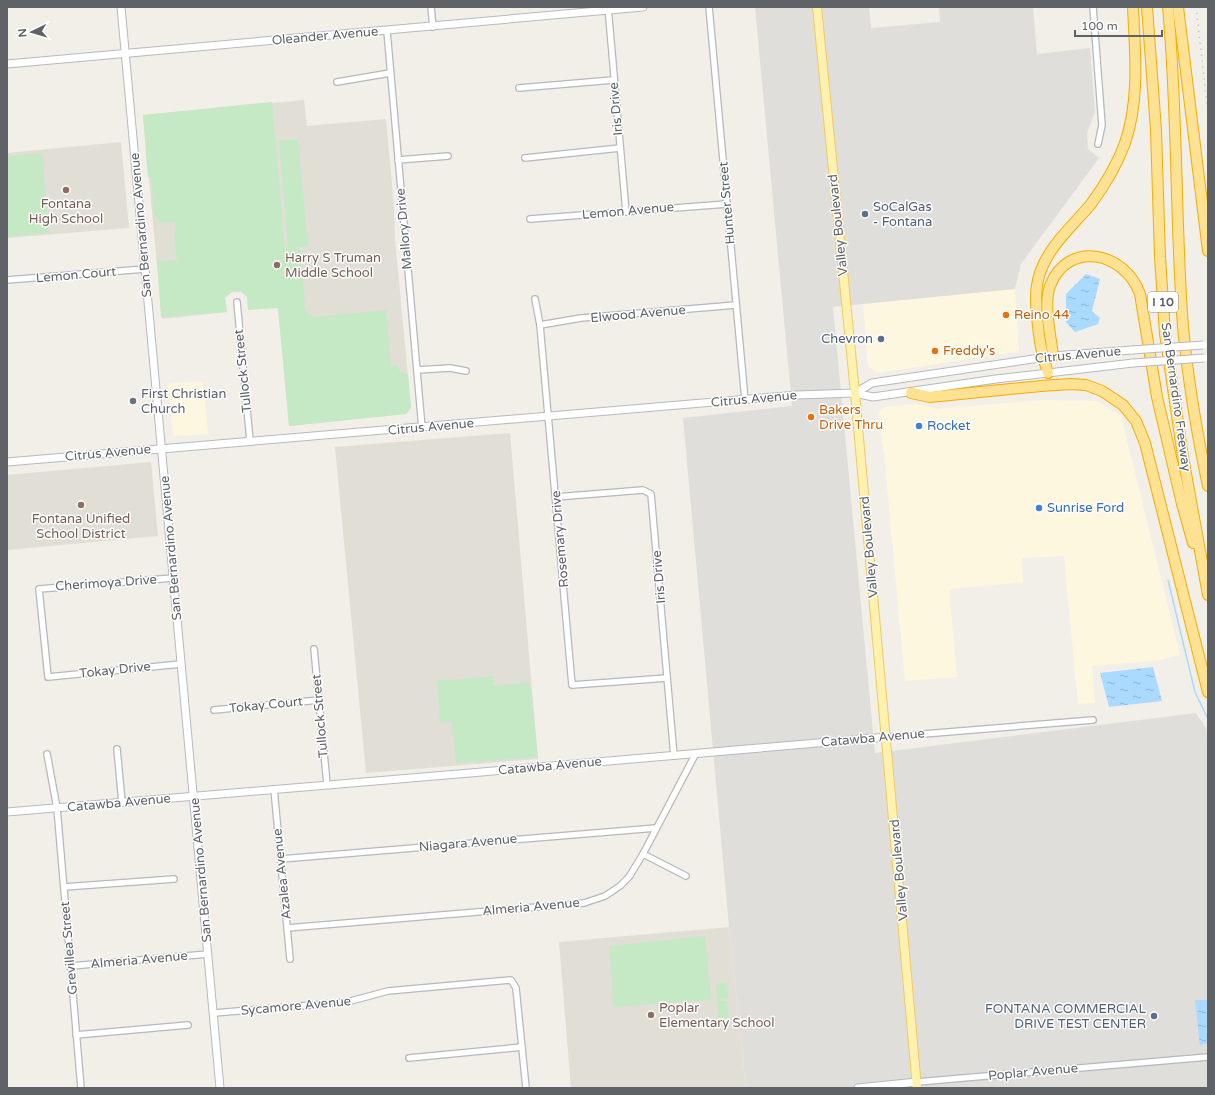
<svg xmlns="http://www.w3.org/2000/svg" width="1215" height="1095" viewBox="0 0 1215 1095" font-family="'Varela Round',sans-serif">
	<defs>
		<pattern id="water-ripples" width="26" height="14" patternUnits="userSpaceOnUse"><rect width="26" height="14" fill="#aadaff"/><path d="M2 4q2-2 4 0t4 0M15 11q2-2 4 0t4 0" fill="none" stroke="#8eb4d2"/></pattern>
	</defs>
	<rect width="100%" height="100%" fill="#f1efe8"/>
	<g fill="#fef7e0">
		<path d="M1015 289 1019 351 877 373 868 366 863 303Z"/>
		<path d="M203 381 208 434 175 436 173 435 168 384Z"/>
		<path d="M1043 400 1097 401 1121 416 1180 655 1160 660 1092 666 1095 703 1078 704 1064 556 1022 558 1023 582 949 589 957 677 905 681 884 453 878 414 884 407 921 404 936 409Z"/>
	</g>
	<path fill="#e0deda" d="M755 7H869L871 28 940 22 939 7H1033L1037 54 1090 48 1095 112 1087 133 1088 149 1099 158 1021 264 1015 289 833 307 875 753 1196 713 1206 728 1208 746V1088H746L729 927 683 418 792 406Z"/>
	<g fill="#e1ded6">
		<path d="M304 100 307 126 386 119 394 206 395 239 411 408 406 414 289 426 278 308 248 304 247 297 241 292H232L225 298 227 312 162 319 143 115Z"/>
		<path d="M121 142 129 228 7 238V153Z"/>
		<path d="M510 433 538 759 366 773 335 447Z"/>
		<path d="M151 462 158 536 7 550V475Z"/>
		<path d="M729 927 746 1088H571L559 942Z"/>
	</g>
	<g fill="#c5e8c5">
		<path d="M272 102 285 249 297 248 301 251 305 309 309 314 315 317 386 310 391 367 397 365C399 371 402 374 408 374L411 408 406 414 289 426 278 308 248 310 247 297C240 288 232 290 225 298L227 312 161 317 157 261 177 260 174 237 176 222 163 223 154 216 151 178H148L143 115Z"/>
		<path d="M298 139 308 246 288 248 279 141Z"/>
		<path d="M42 153 49 233 7 237V156Z"/>
		<path d="M493 676V686L530 682 538 757 456 763 452 721 440 723 437 681Z"/>
		<path d="M705 936 711 1000 614 1007 609 946Z"/>
		<path d="M727 982 728 999 717 1000 716 984Z"/>
		<path d="M717 1001H727L729 1018H718Z"/>
	</g>
	<g fill="url(#water-ripples)">
		<path d="M1086 274 1100 279 1092 311 1100 318 1098 324 1075 332 1066 322V294Z"/>
		<path d="M1153 667 1162 701 1109 707 1100 673Z"/>
		<path d="M1195 1000H1208V1042L1200 1046Z"/>
	</g>
	<g fill="none" stroke-linecap="round" stroke-linejoin="round">
		<path stroke="#aadaff" stroke-width="1.5" d="M1168 580 1195 692 1208 719"/>
		<g stroke="#b5b8bc" stroke-width="8">
			<g id="street">
				<path d="M431 7 433 27"/>
				<path d="M608 7 626 212"/>
				<path d="M709 7 745 400"/>
				<path d="M1093 7 1102 125 1098 144"/>
				<path d="M387 31 422 428"/>
				<path d="M337 82 390 73"/>
				<path d="M519 88 613 80"/>
				<path d="M525 158 620 148"/>
				<path d="M398 160 448 156"/>
				<path d="M530 219 727 204"/>
				<path d="M7 280 145 269"/>
				<path d="M535 299 540 325 572 685 667 678"/>
				<path d="M237 302 250 441"/>
				<path d="M540 325 581 318 736 305"/>
				<path d="M417 370 450 368 466 371"/>
				<path d="M556 497 643 490 651 494 674 756"/>
				<path d="M173 578 39 589 48 677 181 664"/>
				<path d="M314 649 327 784"/>
				<path d="M214 710 319 700"/>
				<path d="M887 737 1093 720"/>
				<path d="M117 749 122 802"/>
				<path d="M47 754 57 808 81 1088"/>
				<path d="M274 789 290 959"/>
				<path d="M643 854 686 876"/>
				<path d="M281 859 656 828"/>
				<path d="M64 887 174 879"/>
				<path d="M287 928 584 903 605 896 620 886 629 877 643 854 695 755"/>
				<path d="M71 966 208 954"/>
				<path d="M214 1013 347 1002 388 991 511 980 516 988 526 1088"/>
				<path d="M76 1035 188 1025"/>
				<path d="M409 1058 522 1047"/>
				<path d="M917 1082 1208 1057"/>
			</g>
		</g>
		<g stroke="#b6babf" stroke-width="9">
			<g id="secondary">
				<path d="M121 7 220 1088"/>
				<path d="M7 64 643 7"/>
				<path d="M855 393 872 383 1053 356 1132 350"/>
				<path d="M7 462 797 395 855 393 873 397 996 379 1133 363"/>
				<path d="M7 812C300 786 594 764 887 737"/>
				<path d="M858 1088 917 1082"/>
			</g>
		</g>
		<g stroke="#f2c960" stroke-width="10">
			<path id="primary" d="M817 7 855 393 917 1088"/>
		</g>
		<g stroke="#f9ab00" stroke-width="12">
			<g id="highway">
				<path d="M1147 7 1156 130 1160 257 1165 334 1183 457 1208 595"/>
				<path d="M1168 7C1178 114 1175 221 1183 327 1188 380 1197 434 1208 486"/>
				<path d="M1178 7 1208 251"/>
				<path d="M1053 356C1051 336 1043 305 1050 286 1068 239 1125 252 1140 294L1157 397 1182 504 1193 543"/>
				<path d="M1048 373C1041 354 1039 337 1037 317 1036 304 1035 292 1038 280 1045 249 1071 228 1091 204 1105 185 1117 165 1125 143 1140 99 1135 52 1133 7"/>
				<path d="M911 393 930 397 1041 386 1070 384 1086 385 1102 391 1123 405 1136 421 1145 443 1208 692"/>
			</g>
		</g>
		<use href="#street" stroke="#fff" stroke-width="5.5"/>
		<use href="#secondary" stroke="#fff" stroke-width="7"/>
		<use href="#primary" stroke="#fff2af" stroke-width="8"/>
		<use href="#highway" stroke="#fde293" stroke-width="10"/>
		<path stroke="#b6b7b8" stroke-width="1.5" stroke-dasharray="1 5" stroke-linecap="butt" d="M1196 7 1208 113"/>
		<g stroke="#b6babf" stroke-width="9" stroke-linecap="butt">
			<g id="secondary-bridge">
				<path d="M1132 350 1203 345"/>
				<path d="M1133 363 1204 358"/>
			</g>
		</g>
		<use href="#secondary-bridge" stroke="#fff" stroke-width="7"/>
	</g>
	<g fill="#8d6e63" stroke="#fff" stroke-width="1.5">
		<circle cx="66" cy="190" r="4"/>
		<circle cx="277" cy="265" r="4"/>
		<circle cx="81" cy="505" r="4"/>
		<circle cx="651" cy="1015" r="4"/>
	</g>
	<g fill="#5c6f8a" stroke="#fff" stroke-width="1.5">
		<circle cx="865" cy="214" r="4"/>
		<circle cx="881" cy="339" r="4"/>
		<circle cx="1154" cy="1016" r="4"/>
	</g>
	<g fill="#e8710a" stroke="#fff" stroke-width="1.5">
		<circle cx="1006" cy="315" r="4"/>
		<circle cx="935" cy="351" r="4"/>
		<circle cx="811" cy="417" r="4"/>
	</g>
	<circle fill="#6b7280" stroke="#fff" stroke-width="1.5" cx="133" cy="401" r="4"/>
	<g fill="#3f7fe0" stroke="#fff" stroke-width="1.5">
		<circle cx="919" cy="426" r="4"/>
		<circle cx="1039" cy="508" r="4"/>
	</g>
	<g text-anchor="middle" dominant-baseline="central" stroke-width="3" stroke-linejoin="round" paint-order="stroke">
		<rect fill="#fff" stroke="#8f9295" stroke-width="1" x="1148" y="292" width="30" height="20" rx="3"/>
		<g font-size="12" font-weight="bold" fill="#5f6368">
			<text x="1163" y="302">I 10</text>
		</g>
		<g font-size="13" fill="#5f6368" stroke="#fff">
			<text transform="translate(325 36) rotate(-5)">Oleander Avenue</text>
			<text transform="translate(616 109) rotate(-95)">Iris Drive</text>
			<text transform="translate(727 203) rotate(-95)">Hunter Street</text>
			<text transform="translate(628 211) rotate(-5)">Lemon Avenue</text>
			<text transform="translate(141 225) rotate(-95)">San Bernardino Avenue</text>
			<text transform="translate(838 225) rotate(-96)">Valley Boulevard</text>
			<text transform="translate(404 229) rotate(-95)">Mallory Drive</text>
			<text transform="translate(76 275) rotate(-5)">Lemon Court</text>
			<text transform="translate(638 314) rotate(-5)">Elwood Avenue</text>
			<text transform="translate(1078 355) rotate(-5)">Citrus Avenue</text>
			<text transform="translate(243 371) rotate(-96)">Tullock Street</text>
			<text transform="translate(1176 397) rotate(82)">San Bernardino Freeway</text>
			<text transform="translate(754 399) rotate(-5)">Citrus Avenue</text>
			<text transform="translate(431 427) rotate(-5)">Citrus Avenue</text>
			<text transform="translate(108 453) rotate(-5)">Citrus Avenue</text>
			<text transform="translate(560 539) rotate(-95)">Rosemary Drive</text>
			<text transform="translate(869 547) rotate(-95)">Valley Boulevard</text>
			<text transform="translate(171 548) rotate(-95)">San Bernardino Avenue</text>
			<text transform="translate(659 577) rotate(-95)">Iris Drive</text>
			<text transform="translate(106 583) rotate(-4)">Cherimoya Drive</text>
			<text transform="translate(115 670) rotate(-6)">Tokay Drive</text>
			<text transform="translate(266 705) rotate(-6)">Tokay Court</text>
			<text transform="translate(320 716) rotate(-95)">Tullock Street</text>
			<text transform="translate(873 738) rotate(-5)">Catawba Avenue</text>
			<text transform="translate(550 766) rotate(-5)">Catawba Avenue</text>
			<text transform="translate(119 803) rotate(-5)">Catawba Avenue</text>
			<text transform="translate(468 843) rotate(-5)">Niagara Avenue</text>
			<text transform="translate(201 870) rotate(-95)">San Bernardino Avenue</text>
			<text transform="translate(899 870) rotate(-95)">Valley Boulevard</text>
			<text transform="translate(282 874) rotate(-96)">Azalea Avenue</text>
			<text transform="translate(531 907) rotate(-5)">Almeria Avenue</text>
			<text transform="translate(69 948) rotate(-95)">Grevillea Street</text>
			<text transform="translate(139 960) rotate(-5)">Almeria Avenue</text>
			<text transform="translate(296 1006) rotate(-5)">Sycamore Avenue</text>
			<text transform="translate(1033 1072) rotate(-5)">Poplar Avenue</text>
		</g>
		<g font-size="13" fill="#785e54" stroke="#fff">
			<text x="66" y="204">Fontana<tspan x="66" dy="15">High School</tspan></text>
			<text x="285" y="258" text-anchor="start">Harry S Truman<tspan x="285" dy="15">Middle School</tspan></text>
			<text x="81" y="519">Fontana Unified<tspan x="81" dy="15">School District</tspan></text>
			<text x="659" y="1008" text-anchor="start">Poplar<tspan x="659" dy="15">Elementary School</tspan></text>
		</g>
		<g font-size="13" fill="#4e5e75" stroke="#fff" text-anchor="end">
			<text x="873" y="207" text-anchor="start">SoCalGas<tspan x="873" dy="15">- Fontana</tspan></text>
			<text x="873" y="339">Chevron</text>
			<text x="1146" y="1009">FONTANA COMMERCIAL<tspan x="1146" dy="15">DRIVE TEST CENTER</tspan></text>
		</g>
		<g font-size="13" fill="#c56008" stroke="#fff" text-anchor="start">
			<text x="1014" y="315">Reino 44</text>
			<text x="943" y="351">Freddy's</text>
			<text x="819" y="410">Bakers<tspan x="819" dy="15">Drive Thru</tspan></text>
		</g>
		<g font-size="13" fill="#5b616d" stroke="#fff" text-anchor="start">
			<text x="141" y="394">First Christian<tspan x="141" dy="15">Church</tspan></text>
		</g>
		<g font-size="13" fill="#366cbe" stroke="#fff" text-anchor="start">
			<text x="927" y="426">Rocket</text>
			<text x="1047" y="508">Sunrise Ford</text>
		</g>
	</g>
	<rect width="1215" height="1095" fill="none" stroke="#5f6368" stroke-width="16"/>
	<g transform="translate(32 32) rotate(265)" stroke="#ffffff" stroke-width="3" paint-order="stroke">
	<path d="M0-3L7 15L0 10L-7 15Z" fill="#5f6368"/>
	<text y="-6" font-size="11" font-weight="bold" text-anchor="middle" fill="#5f6368">N</text>
	</g>
	<path d="M1075 30v6h87v-6" fill="none" stroke="#5f6368" stroke-width="2"/>
	<text x="1081" y="30" font-size="12" fill="#5f6368" stroke="#ffffff" stroke-width="3" paint-order="stroke">100 m</text>
</svg>
